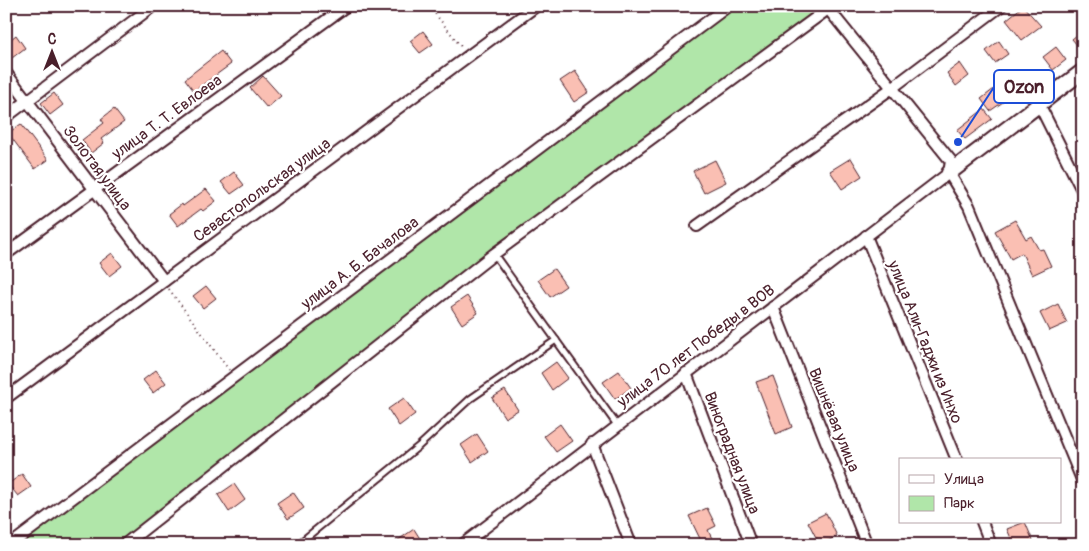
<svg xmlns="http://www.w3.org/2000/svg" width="1089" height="551" viewBox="0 0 1089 551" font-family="Pangolin,sans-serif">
	<rect width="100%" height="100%" fill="#fff"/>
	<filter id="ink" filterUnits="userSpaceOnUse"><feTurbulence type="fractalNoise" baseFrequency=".02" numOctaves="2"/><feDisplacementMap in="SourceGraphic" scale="10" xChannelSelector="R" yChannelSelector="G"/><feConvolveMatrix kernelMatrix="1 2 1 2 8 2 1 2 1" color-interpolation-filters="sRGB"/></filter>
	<g filter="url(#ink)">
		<path fill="#b0e6a9" stroke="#7d826a" d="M728 6H832L117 545H18Z"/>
		<g fill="#fabfb3" stroke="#4a1f2b">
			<path d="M1023 6 1041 26 1022 40 1006 20Z"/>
			<path d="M1083 30V52L1072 39Z"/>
			<path d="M423 31 433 44 420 53 410 41Z"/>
			<path d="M16 35 25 48 12 58 6 50V43Z"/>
			<path d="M999 41 1008 54 995 63 986 51Z"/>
			<path d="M1056 47 1066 60 1053 70 1043 57Z"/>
			<path d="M221 51 231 64 194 91 185 79Z"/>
			<path d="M960 63 969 76 956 86 947 73Z"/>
			<path d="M1026 70 1035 83 1022 93 1013 80Z"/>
			<path d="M575 71 589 92 574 102 560 81Z"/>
			<path d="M263 76 281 96 267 108 250 88Z"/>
			<path d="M994 89 1003 102 990 111 981 99Z"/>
			<path d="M54 93 63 105 50 115 41 103Z"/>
			<path d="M114 109 124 122 101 139 104 143 91 153 82 140 104 123 101 119Z"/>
			<path d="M984 109 992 119 965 139 957 130Z"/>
			<path d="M21 124 48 160 35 169 8 133Z"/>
			<path d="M851 158 862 176 842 189 830 171Z"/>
			<path d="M715 160 726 182 704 193 693 171Z"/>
			<path d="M234 172 244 185 231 194 221 182Z"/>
			<path d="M206 189 216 201 203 211 201 209 178 226 169 214 182 204 183 206Z"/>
			<path d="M1015 220 1026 239 1031 236 1039 250 1043 249 1051 266 1032 275 1022 253 1011 259 995 231Z"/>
			<path d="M112 253 122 266 109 276 99 263Z"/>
			<path d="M554 269 566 286 550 297 538 280Z"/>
			<path d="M206 286 216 298 203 308 193 296Z"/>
			<path d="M467 296 478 313 462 324 451 307Z"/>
			<path d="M1058 304 1067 323 1049 331 1040 313Z"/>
			<path d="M556 362 568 378 552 390 541 373Z"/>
			<path d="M156 370 166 383 153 393 143 380Z"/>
			<path d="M619 371 631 388 615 399 603 382Z"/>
			<path d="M773 376 792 427 776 434 756 382Z"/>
			<path d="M505 390 518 410 505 418 492 398Z"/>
			<path d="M404 398 415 414 399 426 388 409Z"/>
			<path d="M560 424 572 441 556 452 544 436Z"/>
			<path d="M477 434 488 451 472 462 461 445Z"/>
			<path d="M22 474 31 487 18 496 8 484Z"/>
			<path d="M234 484 245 500 229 512 218 495Z"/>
			<path d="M293 492 304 508 288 519 277 503Z"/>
			<path d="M707 508 716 526 708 530 715 545H703L689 516Z"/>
			<path d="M826 513 837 536 820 545 808 522Z"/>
			<path d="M1025 522 1033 541 1023 545H1014L1007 529Z"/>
			<path d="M414 529 424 545H391Z"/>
		</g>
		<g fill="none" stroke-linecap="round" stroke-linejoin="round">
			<g stroke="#4a1f2b" stroke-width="9">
				<g id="service">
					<path d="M494 254 617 425"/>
					<path d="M297 545 419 446 470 399 556 340"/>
				</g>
			</g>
			<g stroke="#4a1f2b" stroke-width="14">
				<g id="minor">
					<path d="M826 6 951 161 949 173"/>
					<path d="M6 73 164 281"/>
					<path d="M1039 104 1083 192"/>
					<path d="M6 117 153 6"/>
					<path d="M949 173 969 206 1083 482"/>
					<path d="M697 226 892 88 1001 6"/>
					<path d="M866 236 957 460"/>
					<path d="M6 254 346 6"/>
					<path d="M773 307 867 545"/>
					<path d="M686 373 751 545"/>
					<path d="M6 398 536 6"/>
					<path d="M592 444 631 545"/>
					<path d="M982 522 991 545"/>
					<path d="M10 545 728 6"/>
					<path d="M124 545 494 254 832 6"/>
					<path d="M462 545 949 173"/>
				</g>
			</g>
			<g stroke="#4a1f2b" stroke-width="18">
				<path id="tertiary" d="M949 173 1083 71"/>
			</g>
			<g stroke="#4a1f2b" stroke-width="2" stroke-dasharray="1 4" stroke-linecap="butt">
				<path d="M429 6 463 49"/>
				<path d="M169 289 229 370"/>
			</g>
			<use href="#service" stroke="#fff" stroke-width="5"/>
			<use href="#minor" stroke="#fff" stroke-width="10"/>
			<use href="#tertiary" stroke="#fff" stroke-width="14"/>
		</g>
	</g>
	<g text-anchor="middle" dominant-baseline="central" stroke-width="4.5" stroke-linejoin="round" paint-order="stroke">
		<g font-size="16" fill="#4a1f2b" stroke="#fff">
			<text transform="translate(167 117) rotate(-36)">улица Т. Т. Евлоева</text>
			<text transform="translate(97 168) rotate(53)">Золотая улица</text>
			<text transform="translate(262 190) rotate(-36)">Севастопольская улица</text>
			<text transform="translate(360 263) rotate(-37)">улица А. Б. Бачалова</text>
			<text transform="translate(925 342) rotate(68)">улица Али-Гаджи из Инхо</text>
			<text transform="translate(696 346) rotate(-37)">улица 70 лет Победы в ВОВ</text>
			<text transform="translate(834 420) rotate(68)">Вишнёвая улица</text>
			<text transform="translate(732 453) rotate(69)">Виноградная улица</text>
		</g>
	</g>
	<path fill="none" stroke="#1d4ed8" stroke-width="2" d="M958 142L994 87"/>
	<circle fill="#1d4ed8" stroke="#fff" stroke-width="2" cx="958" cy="142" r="5"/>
	<rect fill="#fff" stroke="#1d4ed8" stroke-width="2" x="994" y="70" width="60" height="33" rx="5"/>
	<g font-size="18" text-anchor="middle" font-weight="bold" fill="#4a1f2b">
		<text x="1024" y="93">Ozon</text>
	</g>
	<rect width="1089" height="551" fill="none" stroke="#fff" stroke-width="25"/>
	<rect x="12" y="12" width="1064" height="526" fill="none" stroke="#4a1f2b" stroke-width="2" filter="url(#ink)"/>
	<rect x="899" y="458" width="162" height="65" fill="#ffffff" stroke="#b7a5aa"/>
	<rect x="909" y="475" width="25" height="8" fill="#ffffff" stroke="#b7a5aa"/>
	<text x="944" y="484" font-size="15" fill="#4a1f2b">Улица</text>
	<rect x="909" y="496" width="25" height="15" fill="#b0e6a9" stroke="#b7a5aa"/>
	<text x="944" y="508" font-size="15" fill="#4a1f2b">Парк</text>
	<g transform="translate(52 52)" stroke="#ffffff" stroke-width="4" paint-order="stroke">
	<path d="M0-4L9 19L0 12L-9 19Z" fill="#4a1f2b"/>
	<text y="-8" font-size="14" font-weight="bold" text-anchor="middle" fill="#4a1f2b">С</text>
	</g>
</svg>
